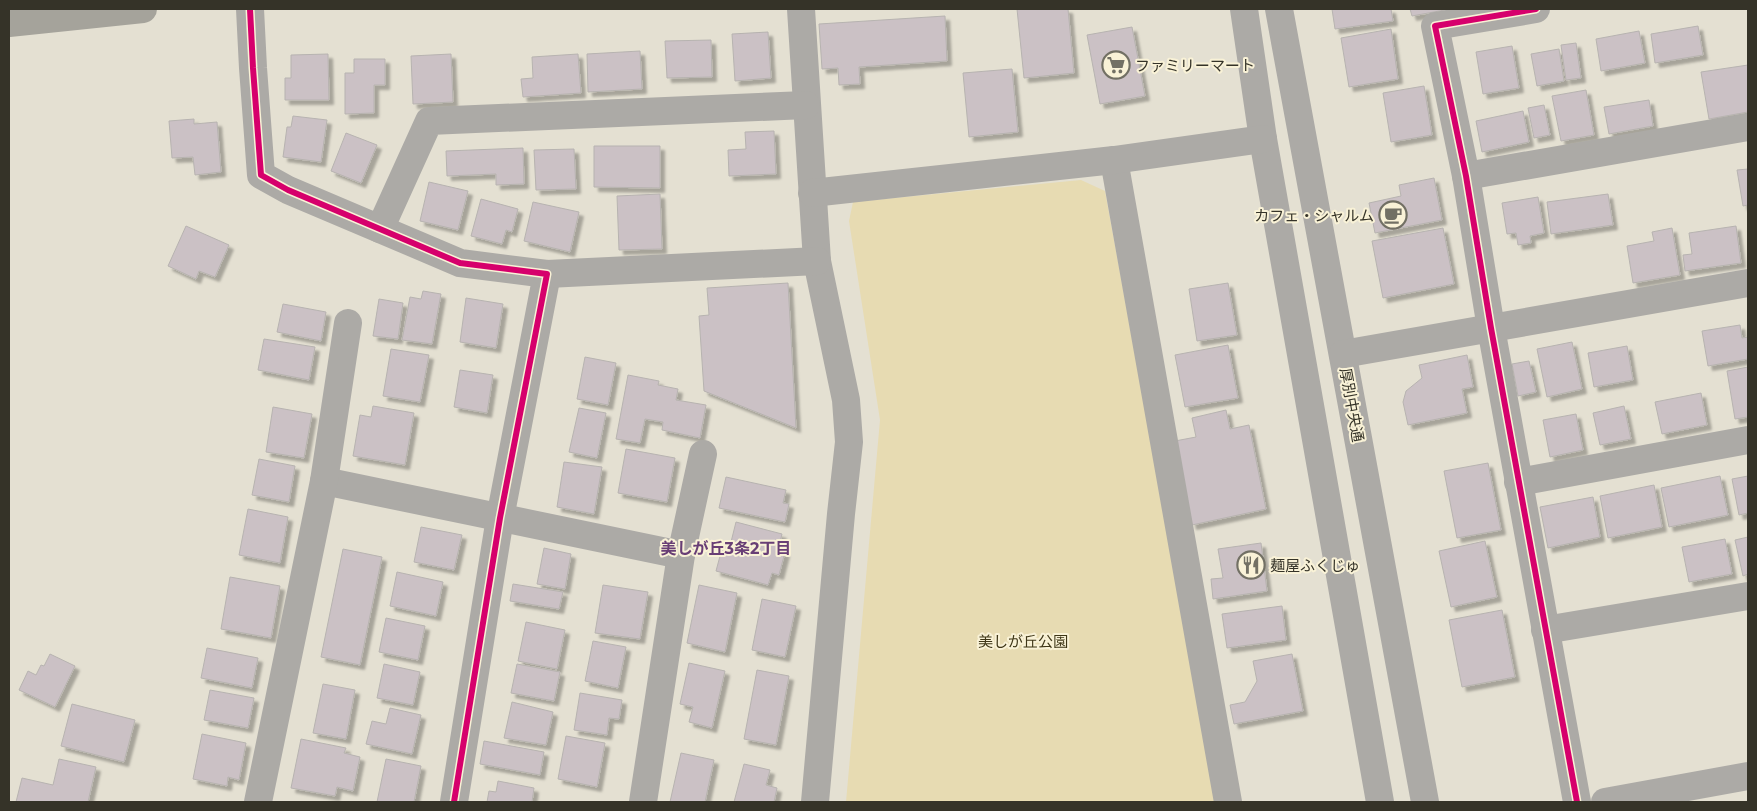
<svg xmlns="http://www.w3.org/2000/svg" width="1757" height="811" viewBox="0 0 1757 811" font-family="Montserrat,'Noto Sans JP',sans-serif">
	<defs>
		<filter id="shadow"><feDropShadow dx="4.5" dy="4.5" stdDeviation="1" flood-color="#0004"/></filter>
	</defs>
	<rect width="100%" height="100%" fill="#e4e0d2"/>
	<path fill="#e7dbb2" d="M1081 180 1105 191 1217 802H846L880 420 849 221 853 202Z"/>
	<g fill="#cbc1c5" stroke="#b7b3b0" filter="url(#shadow)">
		<path d="M1017 9H1068L1074 73 1024 78Z"/>
		<path d="M1332 9H1391L1393 21 1335 29Z"/>
		<path d="M1410 9H1450L1412 16Z"/>
		<path d="M945 16 947 61 859 67 860 84 839 85 838 68 822 69 819 24Z"/>
		<path d="M1698 26 1703 55 1655 63 1651 34Z"/>
		<path d="M1132 27 1145 96 1100 104 1087 35Z"/>
		<path d="M1391 29 1398 79 1349 87 1341 38Z"/>
		<path d="M1639 31 1645 63 1601 71 1596 39Z"/>
		<path d="M768 32 771 78 735 81 732 34Z"/>
		<path d="M711 40 712 77 667 78 665 41Z"/>
		<path d="M1576 43 1581 78 1566 80 1561 45Z"/>
		<path d="M1512 46 1519 88 1483 94 1476 52Z"/>
		<path d="M1559 49 1564 81 1537 86 1531 54Z"/>
		<path d="M640 51 642 89 588 92 587 54Z"/>
		<path d="M328 54 329 100H285V78H291V55Z"/>
		<path d="M451 54 453 102 413 104 411 56Z"/>
		<path d="M578 54 581 93 523 97 521 79 533 78 532 57Z"/>
		<path d="M354 59H385V85H374V113L345 114V73H354Z"/>
		<path d="M1748 65V112L1709 119 1701 72Z"/>
		<path d="M1012 69 1018 132 969 137 963 73Z"/>
		<path d="M1424 86 1432 135 1391 142 1383 93Z"/>
		<path d="M1586 90 1594 135 1561 141 1552 96Z"/>
		<path d="M1649 100 1653 126 1609 134 1604 107Z"/>
		<path d="M1544 105 1550 135 1534 138 1528 108Z"/>
		<path d="M1523 111 1529 142 1482 152 1476 121Z"/>
		<path d="M293 116 327 120 321 162 283 157 287 127H291Z"/>
		<path d="M194 119V124L217 122 221 172 195 175 193 157 172 158 169 121Z"/>
		<path d="M774 131 776 174 729 176 728 150 746 149 745 132Z"/>
		<path d="M346 133 377 145 361 183 331 171Z"/>
		<path d="M594 146H660V188L594 187Z"/>
		<path d="M523 148 524 184 496 185V174L447 176 446 151Z"/>
		<path d="M574 149 576 189 536 190 534 150Z"/>
		<path d="M1748 169V205L1743 206 1737 170Z"/>
		<path d="M1434 178 1442 220 1375 233 1369 203 1401 196 1399 185Z"/>
		<path d="M429 182 468 191 458 230 420 221Z"/>
		<path d="M660 194 662 249 619 250 617 196Z"/>
		<path d="M1608 194 1613 225 1551 234 1547 202Z"/>
		<path d="M1538 197 1544 233 1530 236 1531 243 1518 245 1516 233 1507 234 1502 203Z"/>
		<path d="M481 199 518 209 512 232 506 230 502 244 471 236Z"/>
		<path d="M533 202 579 212 570 252 524 241Z"/>
		<path d="M186 226 229 245 215 277 199 271 196 279 168 266Z"/>
		<path d="M1736 226 1741 263 1685 271 1683 255 1692 254 1689 233Z"/>
		<path d="M1443 228 1454 284 1383 298 1372 241Z"/>
		<path d="M1672 228 1680 275 1633 283 1627 246 1654 241 1652 232Z"/>
		<path d="M788 283 796 428 704 391 699 316 709 315 707 288Z"/>
		<path d="M1228 283 1237 335 1197 341 1189 289Z"/>
		<path d="M423 291 441 294 432 344 402 340 410 297 421 299Z"/>
		<path d="M466 298 503 304 496 348 460 342Z"/>
		<path d="M379 299 403 303 398 339 373 336Z"/>
		<path d="M283 304 326 312 321 341 277 332Z"/>
		<path d="M1740 325 1742 338 1748 337V359L1708 366 1702 331Z"/>
		<path d="M264 339 315 347 309 380 258 370Z"/>
		<path d="M1572 342 1582 389 1547 397 1537 349Z"/>
		<path d="M1228 345 1238 398 1185 407 1175 355Z"/>
		<path d="M1627 346 1633 380 1594 387 1588 353Z"/>
		<path d="M391 349 429 355 420 402 383 396Z"/>
		<path d="M1467 355 1473 387 1462 389 1467 413 1408 425 1403 402 1406 391 1422 378 1419 365Z"/>
		<path d="M585 357 616 363 608 405 577 399Z"/>
		<path d="M1529 361 1536 392 1518 396 1512 364Z"/>
		<path d="M1748 367V417L1735 419 1727 371Z"/>
		<path d="M460 370 493 375 487 413 454 407Z"/>
		<path d="M628 375 659 381 658 385 678 389 676 400 706 405 700 438 662 430 663 422 645 419 640 443 616 439Z"/>
		<path d="M1701 393 1707 425 1662 434 1655 402Z"/>
		<path d="M373 406 414 413 405 465 353 456 360 415 371 417Z"/>
		<path d="M1624 406 1631 439 1600 445 1593 413Z"/>
		<path d="M273 407 312 414 304 458 266 452Z"/>
		<path d="M579 408 606 413 597 458 569 452Z"/>
		<path d="M1226 410 1230 429 1249 425 1266 509 1192 525 1175 441 1196 437 1192 418Z"/>
		<path d="M1576 414 1583 450 1550 457 1543 420Z"/>
		<path d="M626 449 675 458 667 502 618 493Z"/>
		<path d="M259 459 295 466 289 502 252 495Z"/>
		<path d="M564 462 602 467 594 514 557 507Z"/>
		<path d="M1488 463 1501 530 1457 538 1444 471Z"/>
		<path d="M1720 476 1728 515 1669 527 1661 488Z"/>
		<path d="M1748 476V513L1739 515 1732 479Z"/>
		<path d="M726 477 786 490 783 503 789 504 785 522 719 508Z"/>
		<path d="M1654 485 1662 527 1608 538 1600 496Z"/>
		<path d="M1593 497 1600 537 1548 548 1540 507Z"/>
		<path d="M248 509 288 517 280 563 239 555Z"/>
		<path d="M736 522 782 534 778 550 785 552 779 575 772 573 768 585 716 571 724 541 731 542Z"/>
		<path d="M421 527 462 535 454 570 414 562Z"/>
		<path d="M1748 537V574L1743 576 1735 540Z"/>
		<path d="M1725 539 1732 574 1689 582 1682 547Z"/>
		<path d="M1485 541 1497 597 1451 607 1439 551Z"/>
		<path d="M1261 543 1267 591 1213 599 1211 579 1223 578 1218 549Z"/>
		<path d="M544 548 571 554 565 589 537 584Z"/>
		<path d="M343 549 382 557 360 665 321 657Z"/>
		<path d="M397 572 443 582 436 616 390 606Z"/>
		<path d="M230 577 280 586 271 638 221 629Z"/>
		<path d="M513 584 563 592 559 609 510 601Z"/>
		<path d="M603 585 648 592 640 639 595 633Z"/>
		<path d="M699 585 737 593 725 652 687 643Z"/>
		<path d="M762 599 796 606 785 657 752 650Z"/>
		<path d="M1282 606 1286 640 1227 648 1222 614Z"/>
		<path d="M1502 610 1515 677 1462 687 1449 620Z"/>
		<path d="M386 618 425 626 418 660 379 652Z"/>
		<path d="M526 622 565 630 557 669 518 661Z"/>
		<path d="M593 641 626 647 618 688 585 681Z"/>
		<path d="M207 648 258 658 252 688 201 678Z"/>
		<path d="M50 654 75 666 55 707 19 690 28 671 36 675 41 665 44 666Z"/>
		<path d="M1292 654 1303 711 1234 724 1230 705 1245 702 1257 681 1253 661Z"/>
		<path d="M689 663 725 671 712 728 689 722 693 707 680 704Z"/>
		<path d="M384 664 420 672 413 705 377 698Z"/>
		<path d="M517 664 560 672 554 701 511 693Z"/>
		<path d="M757 670 789 676 776 745 744 739Z"/>
		<path d="M323 684 355 690 346 739 313 733Z"/>
		<path d="M210 690 254 698 248 728 204 720Z"/>
		<path d="M580 693 622 700 619 719 609 718 607 735 574 730Z"/>
		<path d="M512 702 553 712 546 745 504 738Z"/>
		<path d="M72 704 135 720 124 762 61 746Z"/>
		<path d="M390 708 421 715 412 754 366 744 372 721 386 724Z"/>
		<path d="M202 734 246 743 239 780 228 777 227 786 193 779Z"/>
		<path d="M566 736 605 743 597 787 558 779Z"/>
		<path d="M301 739 346 748 344 753 360 757 353 791 337 787 335 796 291 788Z"/>
		<path d="M484 741 544 752 540 775 480 764Z"/>
		<path d="M681 753 714 760 705 802H670Z"/>
		<path d="M59 759 96 767 88 802H16L22 778 53 785Z"/>
		<path d="M386 759 421 766 414 802H377Z"/>
		<path d="M744 764 770 770 766 785 777 788 774 802H734Z"/>
		<path d="M498 781 534 788 532 802H487L489 791 496 792Z"/>
	</g>
	<g fill="none" stroke-linecap="round" stroke-linejoin="round">
		<g stroke="#acaaa6" stroke-width="28">
			<path d="M250 9 253 68 261 175 288 190 460 263 547 274 500 518 454 802"/>
			<path d="M801 9 817 261 846 400 849 442 841 514 815 802"/>
			<path d="M1244 9 1263 139 1380 802"/>
			<path d="M1279 9 1425 802"/>
			<path d="M1536 9 1435 26 1466 176 1491 328 1577 802"/>
			<path d="M1114 160 1228 802"/>
			<path d="M1466 176 1748 127"/>
			<path d="M812 193 1114 160 1263 139"/>
			<path d="M380 229 429 121 806 105"/>
			<path d="M547 274 817 261"/>
			<path d="M1343 354 1748 283"/>
			<path d="M324 481 681 555"/>
			<path d="M1518 482 1748 440"/>
			<path d="M1545 630 1748 596"/>
			<path d="M258 802 324 481 348 323"/>
			<path d="M643 802 681 555 703 454"/>
			<path d="M1605 802 1748 776"/>
		</g>
		<path stroke="#a5a39b" stroke-width="28" d="M9 23 143 9"/>
		<g stroke="#f9f2d7" stroke-width="9">
			<g id="cycleway">
				<path d="M250 9 253 68 261 175 288 190 460 263 547 274 500 518 454 802"/>
				<path d="M1536 9 1435 26 1466 176 1491 328 1577 802"/>
			</g>
		</g>
		<use href="#cycleway" stroke="#d6006c" stroke-width="6"/>
	</g>
	<defs>
		<g id="supermarket-ring" transform="scale(1.4375)"><circle r="9.5" fill="#f9f2d7" stroke="#727064" stroke-width="1.5"/><path d="M-6-5.5h2.5l.6 2H6L4.5 2H-2.5L-4.4-4H-6ZM-1.5 3.2a1.3 1.3 0 1 0 .1 0ZM3 3.2a1.3 1.3 0 1 0 .1 0Z" fill="#727064"/></g>
		<g id="cafe-ring" transform="scale(1.4375)"><circle r="9.5" fill="#f9f2d7" stroke="#727064" stroke-width="1.5"/><path d="M-5.5-4.5H6V0H3Q3 3.5 0 3.5H-2.5Q-5.5 3.5-5.5 0ZM3-3.2v2h1.7v-2ZM-6 4.5H4V6H-6Z" fill="#727064"/></g>
		<g id="restaurant-ring" transform="scale(1.4375)"><circle r="9.5" fill="#f9f2d7" stroke="#727064" stroke-width="1.5"/><path d="M-5-6h1v4h1v-4h1v4h1v-4h1v5L-1.5 .5V6h-2V.5L-5-1ZM5-6V6H3V1.5H1.5Q1.5-4 5-6Z" fill="#727064"/></g>
	</defs>
	<g fill-rule="evenodd">
		<use href="#supermarket-ring" x="1116" y="65"/>
		<use href="#cafe-ring" x="1393" y="215"/>
		<use href="#restaurant-ring" x="1251" y="565"/>
	</g>
	<g text-anchor="middle" dominant-baseline="central" stroke-width="4" stroke-linejoin="round" paint-order="stroke">
		<g font-size="15" fill="#353328" stroke="#f9f2d7" text-anchor="start">
			<text x="1135" y="65">ファミリーマート</text>
			<text x="1374" y="215" text-anchor="end">カフェ・シャルム</text>
			<text x="1270" y="565">麺屋ふくじゅ</text>
		</g>
		<g font-size="15" fill="#353328" stroke="#f9f2d7">
			<text transform="translate(1352 405) rotate(80)">厚別中央通</text>
		</g>
		<g font-size="15" fill="#3e3617" stroke="#f9f2d7">
			<text x="1023" y="641">美しが丘公園</text>
		</g>
		<g font-size="16" font-weight="bold" fill="#683e75" stroke="#f9f2d7">
			<text x="726" y="548">美しが丘3条2丁目</text>
		</g>
	</g>
	<rect width="1757" height="811" fill="none" stroke="#353328" stroke-width="20"/>
</svg>
